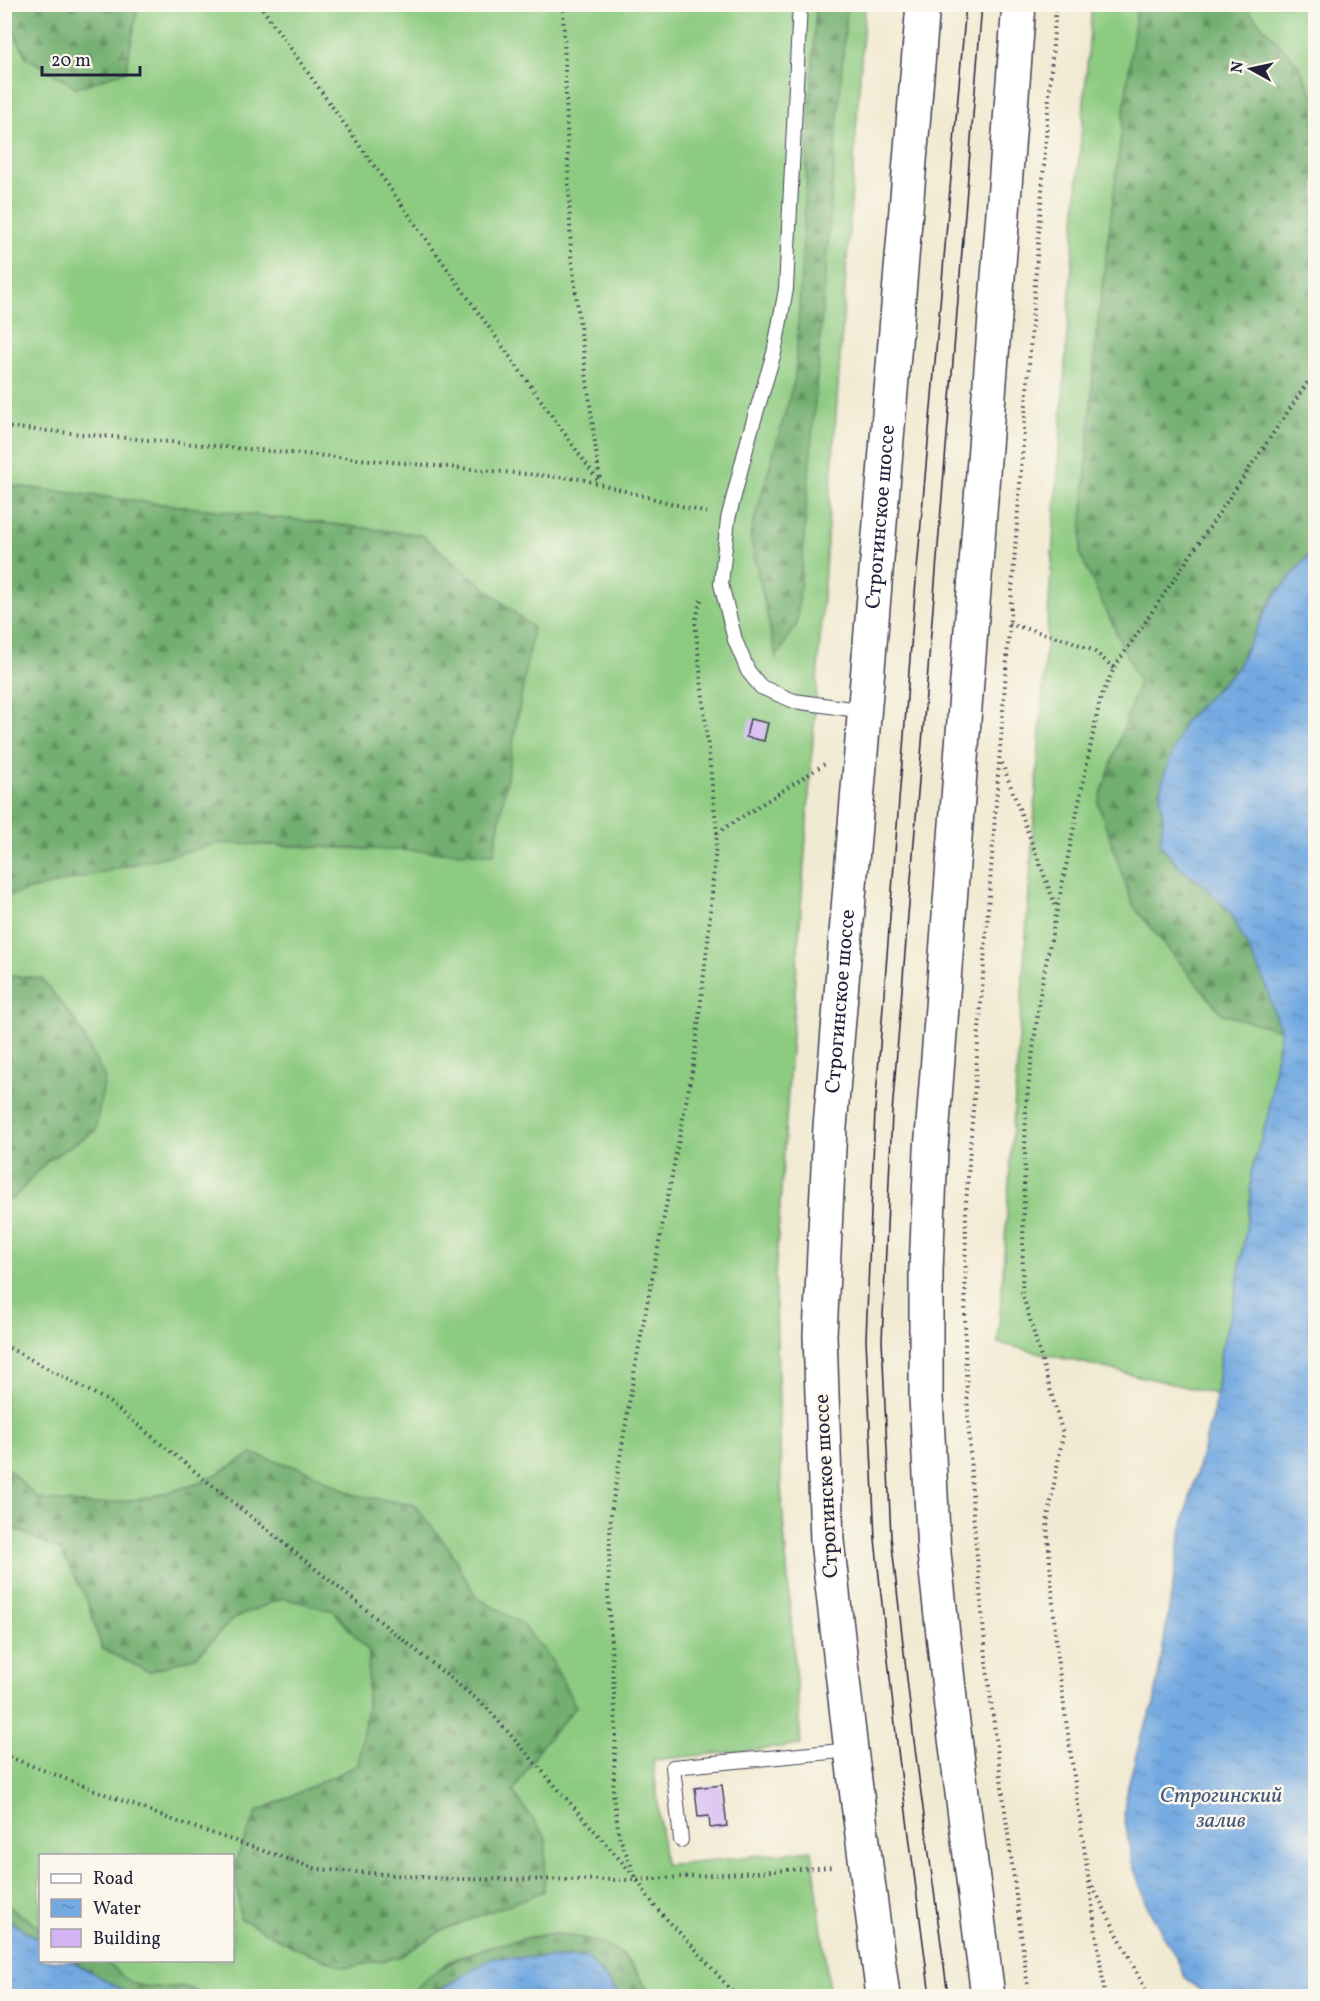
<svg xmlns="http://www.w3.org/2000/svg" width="1320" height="2001" viewBox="0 0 1320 2001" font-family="Vollkorn,serif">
	<defs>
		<pattern id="forest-firs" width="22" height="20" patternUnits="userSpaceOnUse" patternTransform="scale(1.5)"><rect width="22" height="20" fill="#72af6f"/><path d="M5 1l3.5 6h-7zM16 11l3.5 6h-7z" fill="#5d8e5c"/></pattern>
		<pattern id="water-ripples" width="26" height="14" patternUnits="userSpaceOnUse" patternTransform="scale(1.5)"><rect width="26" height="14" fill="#72a9e1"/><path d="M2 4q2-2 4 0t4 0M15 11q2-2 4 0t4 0" fill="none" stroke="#5d89b8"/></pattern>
	</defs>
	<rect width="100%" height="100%" fill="#fbf7ec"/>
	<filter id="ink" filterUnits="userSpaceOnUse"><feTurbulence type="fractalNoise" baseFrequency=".0167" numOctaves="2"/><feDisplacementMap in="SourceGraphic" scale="12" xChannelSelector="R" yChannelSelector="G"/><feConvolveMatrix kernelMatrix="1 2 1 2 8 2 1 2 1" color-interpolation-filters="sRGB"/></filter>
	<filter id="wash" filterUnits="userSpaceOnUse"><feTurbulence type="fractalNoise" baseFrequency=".008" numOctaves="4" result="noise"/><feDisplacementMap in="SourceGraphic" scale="24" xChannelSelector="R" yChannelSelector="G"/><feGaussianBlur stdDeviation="1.35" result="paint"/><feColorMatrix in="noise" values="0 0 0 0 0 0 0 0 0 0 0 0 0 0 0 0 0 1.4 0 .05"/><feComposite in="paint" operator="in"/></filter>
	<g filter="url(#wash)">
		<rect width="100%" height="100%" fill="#f1ead2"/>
		<g fill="#8dcb81" stroke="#58765e" stroke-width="1.5">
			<path d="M138 5H865L775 1276 782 1504 801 1745 653 1760 665 1865 812 1850 830 1996H651C642 1981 631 1958 614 1949 605 1945 566 1934 556 1934 534 1933 479 1950 457 1958 444 1963 419 1984 412 1996H305L295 1993 273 1996H204L193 1989 180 1986 161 1989 146 1987 132 1984 103 1961 232 1960V1856H40V1928C29 1918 14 1914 5 1902V1526L11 1527 60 1550 86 1597 102 1649 197 1656 234 1618 283 1598 334 1611 369 1652 367 1708 358 1765 257 1812 240 1918 294 1947 346 1968 399 1957 442 1930 544 1891 546 1838 513 1792 541 1746 576 1707 522 1624 476 1597 449 1548 414 1505 354 1495 306 1470 252 1454 203 1482 148 1498 92 1505 39 1499 5 1466V1198L13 1199 48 1160 95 1131 41 978 5 976V896L221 843 493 854 422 535 5 485 4 12 26 57 126 71Z"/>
			<path d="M1092 5H1315V547L1271 601 1239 929 1263 978 1280 1030 1268 1116 1251 1172 1250 1204 1235 1297 1221 1350 1216 1394 998 1343 1079 163Z"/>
		</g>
		<g fill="url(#forest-firs)" stroke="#4a6855" stroke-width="1.5">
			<path d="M5 4 138 5 126 71 77 88 26 57 5 12Z"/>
			<path d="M816 5H847L797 624 776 658 750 535 795 378Z"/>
			<path d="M1137 5H1243L1299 65 1315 100V547L1271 601 1236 669 1215 689 1161 808 1163 821 1160 842 1163 848 1184 871 1204 885 1230 912 1263 978 1280 1030 1222 1014 1133 906 1098 803 1139 682 1080 554 1096 337Z"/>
			<path d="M5 485 422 535 533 628 494 854 221 843 5 896Z"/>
			<path d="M5 976 41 978 76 1022 105 1078 95 1131 48 1160 13 1199 4 1198Z"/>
			<path d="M252 1454 306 1470 354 1495 414 1505 449 1548 476 1597 522 1624 551 1659 576 1707 541 1746 513 1792 546 1838 544 1891 443 1930 399 1957 346 1968 294 1947 240 1918 235 1862 257 1812 358 1765 367 1708 369 1652 334 1611 283 1598 234 1618 197 1656 149 1672 102 1649 86 1597 60 1550 11 1527 5 1526 4 1466 39 1499 92 1505 148 1498 203 1482Z"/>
			<path d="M4 1902C14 1914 29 1918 40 1928V1940L11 1922 5 1920Z"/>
			<path d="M557 1934C611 1941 624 1949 651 1996H621L587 1957 492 1958 430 1996H412C434 1956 514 1938 557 1934Z"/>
			<path d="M72 1961C82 1961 97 1958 105 1962 116 1967 124 1981 136 1984 162 1992 180 1981 204 1996H128Z"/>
		</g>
		<g fill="url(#water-ripples)" stroke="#4a668e" stroke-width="1.5">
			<path d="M1315 547V1996H1206L1184 1976 1178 1961 1149 1910 1132 1863 1124 1814 1126 1793 1142 1733 1154 1704 1182 1527 1215 1405 1221 1350 1235 1297 1250 1204 1251 1172 1268 1116 1280 1030 1263 978 1230 912 1204 885 1184 871 1163 848 1160 842 1163 822 1160 793 1164 775 1184 722 1236 669 1271 601Z"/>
			<path d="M4 1920 11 1922 40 1940V1960L72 1961 132 1996H5Z"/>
			<path d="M587 1957 621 1996H430L492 1958Z"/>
		</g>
		<g id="blocks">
			<g fill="#d3b5f4">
				<path d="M750 719 768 723 764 741 746 737Z"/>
				<path d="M722 1785 727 1826 710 1828 709 1816 698 1817 695 1788Z"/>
			</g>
		</g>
	</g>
	<g filter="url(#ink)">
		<use href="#blocks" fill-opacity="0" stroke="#414052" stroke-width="1.5"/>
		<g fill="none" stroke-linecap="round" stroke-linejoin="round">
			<g stroke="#414052" stroke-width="16">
				<g id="service">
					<path d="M800 4 786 289 774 353 750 433 728 519 721 584 735 640 748 671 761 687 794 701 865 711"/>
					<path d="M681 1840 673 1767 851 1750"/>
				</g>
			</g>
			<g stroke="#414052" stroke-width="36">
				<g id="secondary">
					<path id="s1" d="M883 1996 851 1750 827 1541 820 1335 830 1127 923 4"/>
					<path d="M988 1996 951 1707 934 1553 926 1397V1270L931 1150 1019 4"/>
				</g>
			</g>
			<g stroke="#414052" stroke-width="4" stroke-dasharray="1.5 4.5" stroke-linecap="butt">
				<path d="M259 4 599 482"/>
				<path d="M563 4 571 255 600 482"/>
				<path d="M4 427 581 479 707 513"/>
				<path d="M701 600 695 622 717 833 708 940 694 1061 635 1367 611 1513 608 1591 616 1728 613 1793 619 1836 637 1880 656 1908 698 1952 736 1996"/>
				<path d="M1009 624 1068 640 1094 651 1114 668"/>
				<path d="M1002 763 1056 907"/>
				<path d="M717 833 826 763"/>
				<path d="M4 1345 108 1401 486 1707 635 1877"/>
				<path d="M4 1755 170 1819 317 1869 448 1879 637 1880 832 1867"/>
				<path d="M1090 1881 1149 1996"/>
				<path d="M1029 1996 988 1678 973 1513 965 1351 966 1203 1056 4"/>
				<path d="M1105 1996 1057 1656 1047 1523 1063 1434 1022 1292 1026 1105 1041 988 1100 700 1114 668 1316 370"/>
			</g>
			<use href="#service" stroke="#fff" stroke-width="14"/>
			<use href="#secondary" stroke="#fff" stroke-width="33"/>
			<g stroke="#22223b" stroke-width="1.5">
				<path d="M930 1996 897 1743 875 1539 866 1339 875 1110 916 581 966 4"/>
				<path d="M948 1996 914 1741 891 1537 882 1340 892 1113 982 4"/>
			</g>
		</g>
	</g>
	<g text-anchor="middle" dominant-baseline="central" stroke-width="5" stroke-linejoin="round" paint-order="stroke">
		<g font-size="21" fill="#22223b" stroke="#fbf7ec">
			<text stroke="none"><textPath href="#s1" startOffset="1485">Строгинское шоссе</textPath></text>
			<text stroke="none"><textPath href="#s1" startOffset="999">Строгинское шоссе</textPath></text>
			<text transform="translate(827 1486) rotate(-93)">Строгинское шоссе</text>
		</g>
		<g font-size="22" font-style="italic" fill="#42587d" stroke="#fbf7ec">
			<text x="1221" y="1796">Строгинский<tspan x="1221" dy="25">залив</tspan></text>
		</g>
	</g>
	<rect width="1320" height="2001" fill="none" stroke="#fbf7ec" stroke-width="24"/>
	<rect x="39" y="1854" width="195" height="108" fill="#fbf7ec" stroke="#a4a2a5" stroke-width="1.5"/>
	<rect x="51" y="1874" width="30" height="9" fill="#ffffff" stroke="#a4a2a5" stroke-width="1.5"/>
	<text x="93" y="1884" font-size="18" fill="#22223b">Road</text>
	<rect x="51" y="1899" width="30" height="18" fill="url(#water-ripples)" stroke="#a4a2a5" stroke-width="1.5"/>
	<text x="93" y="1914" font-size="18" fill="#22223b">Water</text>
	<rect x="51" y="1929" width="30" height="18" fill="#d3b5f4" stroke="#a4a2a5" stroke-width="1.5"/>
	<text x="93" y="1944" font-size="18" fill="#22223b">Building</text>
	<g transform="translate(1251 69) rotate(278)" stroke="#fbf7ec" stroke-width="4.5" paint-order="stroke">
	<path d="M0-4.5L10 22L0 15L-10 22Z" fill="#22223b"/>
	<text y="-9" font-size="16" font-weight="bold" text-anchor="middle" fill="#22223b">N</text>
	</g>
	<path d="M42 66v9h98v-9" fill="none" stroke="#22223b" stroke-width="3"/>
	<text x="51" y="66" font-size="18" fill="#22223b" stroke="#fbf7ec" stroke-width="4.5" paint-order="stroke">20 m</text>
</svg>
